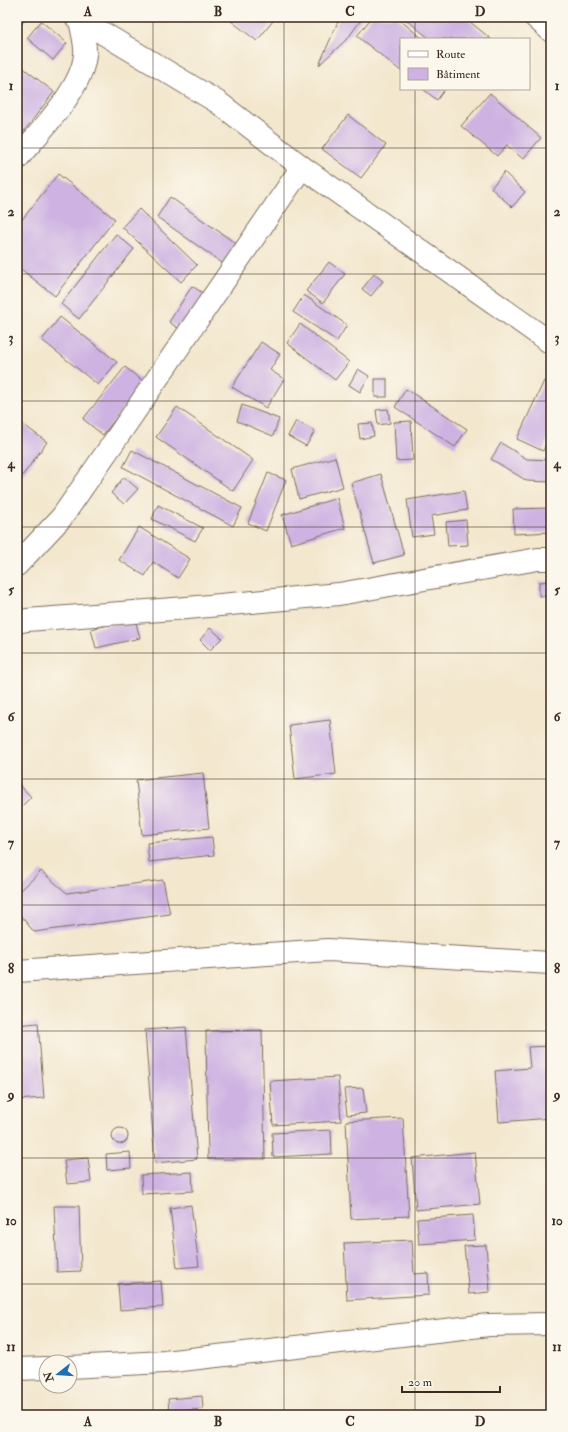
<svg xmlns="http://www.w3.org/2000/svg" width="568" height="1432" viewBox="0 0 568 1432" font-family="'IM FELL Double Pica',serif">
	<rect width="100%" height="100%" fill="#fbf7ec"/>
	<filter id="ink" filterUnits="userSpaceOnUse"><feTurbulence type="fractalNoise" baseFrequency=".025" numOctaves="2"/><feDisplacementMap in="SourceGraphic" scale="8" xChannelSelector="R" yChannelSelector="G"/><feConvolveMatrix kernelMatrix="1 2 1 2 8 2 1 2 1" color-interpolation-filters="sRGB"/></filter>
	<filter id="wash" filterUnits="userSpaceOnUse"><feTurbulence type="fractalNoise" baseFrequency=".012" numOctaves="4" result="noise"/><feDisplacementMap in="SourceGraphic" scale="16" xChannelSelector="R" yChannelSelector="G"/><feGaussianBlur stdDeviation="0.9" result="paint"/><feColorMatrix in="noise" values="0 0 0 0 0 0 0 0 0 0 0 0 0 0 0 0 0 1.4 0 .05"/><feComposite in="paint" operator="in"/></filter>
	<g filter="url(#wash)">
		<rect width="100%" height="100%" fill="#f3e7ce"/>
		<g id="blocks">
			<g fill="#ceb3e2">
				<path d="M17 17H27L17 30Z"/>
				<path d="M226 17H276L257 41Z"/>
				<path d="M340 17H363L348 38 319 65Z"/>
				<path d="M372 17H396L423 39H401V71L357 36Z"/>
				<path d="M403 17H464L491 39H430Z"/>
				<path d="M41 21 67 43 53 60 27 38Z"/>
				<path d="M17 63 54 92 21 135 17 132Z"/>
				<path d="M423 89H445L437 100Z"/>
				<path d="M490 93 541 138 523 159 507 145 497 156 461 126Z"/>
				<path d="M348 115 386 145 361 178 322 149Z"/>
				<path d="M504 172 525 192 512 207 491 188Z"/>
				<path d="M58 174 115 219 55 296 17 266V226Z"/>
				<path d="M170 197 238 245 225 265 157 217Z"/>
				<path d="M139 209 197 265 181 282 122 227Z"/>
				<path d="M116 234 134 249 79 319 61 304Z"/>
				<path d="M329 262 345 274 323 303 306 291Z"/>
				<path d="M374 274 383 281 371 296 362 289Z"/>
				<path d="M192 286 209 297 185 333 169 322Z"/>
				<path d="M304 295 347 325 337 341 293 312Z"/>
				<path d="M60 317 117 362 98 385 42 340Z"/>
				<path d="M300 324 349 362 335 380 287 343Z"/>
				<path d="M261 342 280 354 270 370 284 379 266 408 232 387Z"/>
				<path d="M125 367 144 382 103 435 83 419Z"/>
				<path d="M358 369 369 376 360 392 349 385Z"/>
				<rect x="375" y="379" width="12" height="18"/>
				<path d="M544 381 551 384V441L548 439 543 451 517 439Z"/>
				<path d="M406 389 467 429 455 447 395 407Z"/>
				<path d="M242 405 279 419 273 436 237 421Z"/>
				<path d="M177 407 253 460 233 491 156 437Z"/>
				<path d="M388 409 390 423 378 425 376 410Z"/>
				<path d="M17 420 47 442 17 483Z"/>
				<path d="M296 421 315 431 306 446 288 436Z"/>
				<path d="M411 421 413 460 396 461 394 422Z"/>
				<path d="M372 423 374 436 360 439 358 424Z"/>
				<path d="M501 443 527 459 551 460V482L527 481 491 459Z"/>
				<path d="M132 450 242 508 233 526 123 467Z"/>
				<path d="M335 457 343 487 299 499 292 469Z"/>
				<path d="M268 473 286 480 266 531 248 523Z"/>
				<path d="M381 474 404 555 374 563 351 483Z"/>
				<path d="M124 477 138 489 124 504 111 493Z"/>
				<path d="M464 491 467 510 431 516 434 534 412 537 407 500Z"/>
				<path d="M337 498 345 528 291 544 282 515Z"/>
				<path d="M158 505 203 528 195 541 152 519Z"/>
				<path d="M551 508V532L514 534 513 509Z"/>
				<path d="M466 520 468 545 448 546 446 522Z"/>
				<path d="M139 527 190 559 178 578 153 562 145 576 119 560Z"/>
				<path d="M551 581V596H539V582Z"/>
				<path d="M135 619 140 638 96 648 91 629Z"/>
				<path d="M210 628 222 638 210 650 200 640Z"/>
				<path d="M330 720 336 774 295 779 289 725Z"/>
				<path d="M203 773 209 828 142 835 136 780Z"/>
				<path d="M17 782 31 797 17 811Z"/>
				<path d="M212 837 214 855 149 862 147 843Z"/>
				<path d="M41 871 67 893 163 880 170 914 34 932 17 911V894Z"/>
				<path d="M38 1023 44 1098 17 1100V1025Z"/>
				<path d="M186 1027 197 1159 155 1163 145 1030Z"/>
				<path d="M262 1030 265 1159H208L206 1031Z"/>
				<path d="M551 1046V1118L499 1122 495 1071 530 1068 528 1047Z"/>
				<path d="M338 1077 341 1121 273 1125 270 1081Z"/>
				<path d="M363 1088 366 1113 347 1115 344 1089Z"/>
				<path d="M403 1118 409 1216 351 1219 346 1121Z"/>
				<circle cx="120" cy="1136" r="8"/>
				<path d="M331 1130 332 1154 273 1157 272 1133Z"/>
				<path d="M130 1152 131 1168 107 1170 106 1154Z"/>
				<path d="M475 1152 480 1204 416 1210 412 1158Z"/>
				<path d="M88 1158 91 1182 67 1184 64 1160Z"/>
				<path d="M192 1172 193 1191 142 1194 141 1175Z"/>
				<path d="M191 1205 199 1266 177 1268 170 1208Z"/>
				<path d="M54 1206H79L81 1271 57 1272Z"/>
				<path d="M473 1215 475 1240 419 1244 417 1219Z"/>
				<path d="M412 1240 414 1274 428 1273 429 1295 347 1300 344 1243Z"/>
				<path d="M486 1245 490 1292 469 1294 464 1246Z"/>
				<path d="M161 1281 163 1307 120 1310 118 1284Z"/>
				<path d="M202 1396 203 1409 169 1412 168 1399Z"/>
			</g>
		</g>
	</g>
	<g filter="url(#ink)">
		<use href="#blocks" fill-opacity="0" stroke="#7b6c5c" stroke-width="1"/>
		<g fill="none" stroke-linecap="round" stroke-linejoin="round">
			<g stroke="#7b6c5c" stroke-width="24">
				<g id="minor">
					<path d="M76 17 219 103 302 167 551 343"/>
					<path d="M535 17 551 31"/>
					<path d="M17 159C39 132 83 89 85 54 86 44 82 31 80 20"/>
					<path d="M17 565 62 517 120 433 302 167"/>
					<path d="M17 622 27 620 187 608 339 594 538 559H551"/>
					<path d="M17 971 328 950 551 963"/>
					<path d="M70 1367 164 1362 489 1325 551 1324"/>
					<path d="M17 1369 46 1368"/>
				</g>
			</g>
			<use href="#minor" stroke="#fff" stroke-width="22"/>
		</g>
	</g>
	<path fill="none" stroke="#3b2a1e" stroke-width="1" stroke-opacity="0.55" d="M153 17V1415M284 17V1415M415 17V39M415 89V1415M17 148H551M17 274H551M17 401H551M17 527H551M17 653H551M17 779H551M17 905H551M17 1031H551M17 1158H551M17 1284H551"/>
	<rect width="568" height="1432" fill="none" stroke="#fbf7ec" stroke-width="44"/>
	<rect x="400" y="38" width="130" height="52" fill="#fbf7ec" stroke="#aea59a"/>
	<rect x="408" y="51" width="20" height="6" fill="#ffffff" stroke="#aea59a"/>
	<text x="436" y="58" font-size="12" fill="#3b2a1e">Route</text>
	<rect x="408" y="68" width="20" height="12" fill="#ceb3e2" stroke="#aea59a"/>
	<text x="436" y="78" font-size="12" fill="#3b2a1e">Bâtiment</text>
	<g transform="translate(58 1374) rotate(253)"><circle r="19" fill="#fbf7ec" stroke="#aea59a"/>
	<path d="M0-3L7 15L0 10L-7 15Z" fill="#1f6fb2"/>
	<text y="-6" font-size="11" font-weight="bold" text-anchor="middle" fill="#3b2a1e">N</text>
	</g>
	<path d="M402 1386v6h98v-6" fill="none" stroke="#3b2a1e" stroke-width="2"/>
	<text x="408" y="1386" font-size="12" fill="#3b2a1e" stroke="#fbf7ec" stroke-width="3" paint-order="stroke">20 m</text>
	<rect x="22" y="22" width="524" height="1388" fill="none" stroke="#3b2a1e" stroke-width="1.5"/>
	<g font-size="13" text-anchor="middle" font-weight="bold" fill="#3b2a1e">
		<text x="88" y="16">A</text>
		<text x="218" y="16">B</text>
		<text x="350" y="16">C</text>
		<text x="480" y="16">D</text>
		<text x="11" y="90">1</text>
		<text x="557" y="90">1</text>
		<text x="11" y="216">2</text>
		<text x="557" y="216">2</text>
		<text x="11" y="342">3</text>
		<text x="557" y="342">3</text>
		<text x="11" y="468">4</text>
		<text x="557" y="468">4</text>
		<text x="11" y="594">5</text>
		<text x="557" y="594">5</text>
		<text x="11" y="721">6</text>
		<text x="557" y="721">6</text>
		<text x="11" y="847">7</text>
		<text x="557" y="847">7</text>
		<text x="11" y="973">8</text>
		<text x="557" y="973">8</text>
		<text x="11" y="1099">9</text>
		<text x="557" y="1099">9</text>
		<text x="11" y="1225">10</text>
		<text x="557" y="1225">10</text>
		<text x="11" y="1351">11</text>
		<text x="557" y="1351">11</text>
		<text x="88" y="1426">A</text>
		<text x="218" y="1426">B</text>
		<text x="350" y="1426">C</text>
		<text x="480" y="1426">D</text>
	</g>
</svg>
